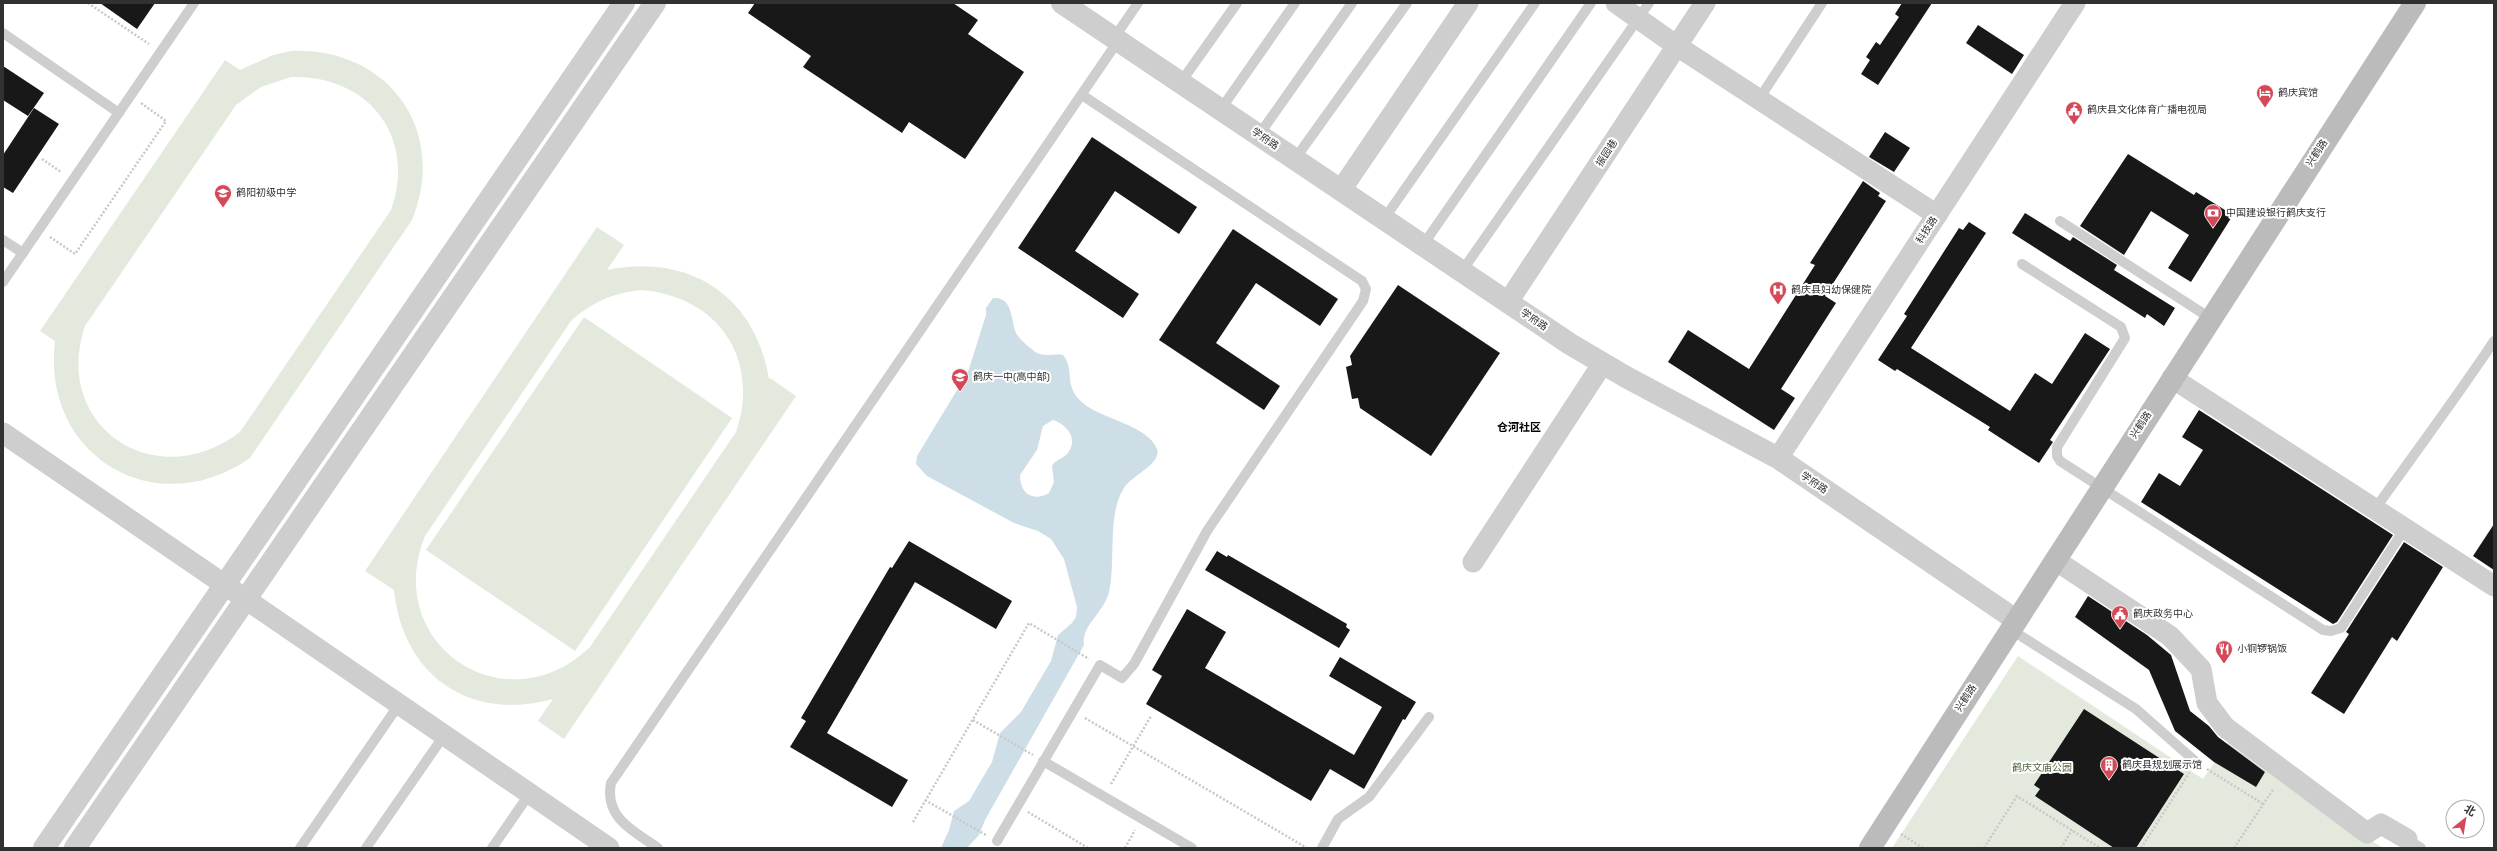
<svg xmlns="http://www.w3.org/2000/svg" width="2497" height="851" viewBox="0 0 2497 851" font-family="Rubik,'Noto Sans SC',sans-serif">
	<rect width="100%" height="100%" fill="#fff"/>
	<g fill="#e4e9de" fill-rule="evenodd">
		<path d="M291 51C387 47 449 129 412 220L250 458C156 524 41 456 55 341L40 331 225 60 240 70 273 55ZM291 77C369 75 417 137 391 210L240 432C157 496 51 427 85 326L236 105 261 87Z"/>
		<path d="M597 227 624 245 607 270C689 253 755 295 769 379L770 378 796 396 564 739 538 721 553 699C470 722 403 676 394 590L365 571ZM641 290C718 296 761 359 736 432L590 647C506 728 381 644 425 536L571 321C592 302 613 293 641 290Z"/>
		<path d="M584 317 732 418 575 651 426 550Z"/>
		<path d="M2018 656 2203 779 2229 741 2349 827 2383 848H1892Z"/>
	</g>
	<path fill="#cddee7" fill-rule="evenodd" d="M993 298C1013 296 1011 321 1016 333 1019 339 1029 347 1034 351 1043 358 1053 353 1063 355 1076 371 1062 385 1083 403 1101 419 1148 425 1157 449 1162 464 1132 475 1124 488 1107 513 1116 562 1109 592 1104 613 1081 625 1084 645L985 820 979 835 967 848H941L949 830 954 811 969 801 992 762 1000 733 1021 712 1051 661 1058 635 1072 623 1076 617 1077 607 1064 559 1051 539 1038 531 1014 523 927 476 916 464 917 456 968 372 986 315V308ZM1053 420C1068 425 1079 440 1067 454 1062 459 1055 460 1052 466L1054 482 1049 493C1033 502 1020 494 1020 475L1037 450 1043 426Z"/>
	<g fill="#181818">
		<path d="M100 3H155L137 29Z"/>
		<path d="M755 3H953L978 20 968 34 1024 72 965 159 909 122 902 133 803 67 811 56 748 13Z"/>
		<path d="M1902 3H1932L1878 85 1861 74 1870 60 1866 57 1876 42 1880 45 1899 17 1895 14Z"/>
		<path d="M1978 25 2024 55 2012 74 1966 43Z"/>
		<path d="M3 66 44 93 28 116 3 100Z"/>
		<path d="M34 108 59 124 13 193 3 187V155Z"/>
		<path d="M1885 132 1910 148 1894 172 1869 157Z"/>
		<path d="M1092 137 1197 207 1179 234 1115 191 1075 251 1139 294 1123 318 1018 248Z"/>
		<path d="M2128 154 2194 195 2196 192 2233 215 2191 282 2168 268 2189 235 2151 211 2124 255 2080 226Z"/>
		<path d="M1863 181 1880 193 1878 196 1886 201 1825 296 1836 303 1781 389 1795 398 1774 430 1668 362 1688 330 1749 369 1815 265 1810 263Z"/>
		<path d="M2025 213 2070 241 2073 237 2117 265 2114 270 2175 308 2164 326 2147 314 2145 318 2012 233Z"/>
		<path d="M1969 222 1986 233 1911 348 2010 411 2035 373 2052 384 2085 333 2110 349 2050 440 2053 442 2039 463 1988 430 1990 427 1897 369 1895 371 1878 360 1907 316 1904 314 1959 228 1963 230Z"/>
		<path d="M1233 229 1338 299 1320 326 1256 283 1216 343 1280 386 1264 410 1159 340Z"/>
		<path d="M1398 285 1500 353 1431 456 1360 408 1358 398 1352 399 1346 367 1352 365 1350 356Z"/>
		<path d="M2199 410 2393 535 2337 622 2333 624 2141 502 2159 473 2180 486 2203 450 2182 437Z"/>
		<path d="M2494 524V570L2473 556Z"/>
		<path d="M909 541 1012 601 996 629 915 582 827 733 908 780 892 807 790 747 806 721 801 718 890 567 892 568Z"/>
		<path d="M2404 542 2443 567 2397 641 2392 637 2344 714 2311 693 2349 634 2346 632Z"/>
		<path d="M1217 551 1227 557 1228 555 1347 624 1346 627 1350 630 1339 648 1205 570Z"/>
		<path d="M2088 596 2147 635 2171 655 2190 711 2209 726 2218 737 2265 772 2256 787 2214 762 2175 731 2149 670 2075 617Z"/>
		<path d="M1187 609 1226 632 1205 668 1354 755 1382 707 1329 676 1340 657 1416 702 1405 720 1403 719 1364 789 1330 769 1311 801 1146 704 1162 676 1152 670Z"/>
		<path d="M2084 709 2184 774 2136 848H2114L2035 796 2040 789 2034 785Z"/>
	</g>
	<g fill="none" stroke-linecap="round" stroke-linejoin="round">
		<g stroke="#c8c8c8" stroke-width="2.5" stroke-dasharray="2 2" stroke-linecap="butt">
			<path d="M88 3 149 44"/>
			<path d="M42 159 61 172"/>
			<path d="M50 237 75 254 166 121 141 103"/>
			<path d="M1085 718 1307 848"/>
			<path d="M973 720 1033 755"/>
			<path d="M2207 769 2263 804"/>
			<path d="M1111 784 1151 716"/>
			<path d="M925 800 986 835"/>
			<path d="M1028 812 1088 848"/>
			<path d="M913 822 1029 623 1089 659"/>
			<path d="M1901 834 1923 848"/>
			<path d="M1125 848 1135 830"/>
			<path d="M1984 848 2017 796 2100 848"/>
			<path d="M2061 848 2072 830"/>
			<path d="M2141 848 2189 773"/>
			<path d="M2234 848 2274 788"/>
		</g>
		<g stroke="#cecece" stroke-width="10">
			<path d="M3 33 119 113"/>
			<path d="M1114 38 1138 3"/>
			<path d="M1181 82 1237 3"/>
			<path d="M1759 99 1822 3"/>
			<path d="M1221 109 1295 3"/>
			<path d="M1259 135 1352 3"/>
			<path d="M1295 159 1407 3"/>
			<path d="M1384 219 1535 3"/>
			<path d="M2060 221 2210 318"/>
			<path d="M3 240 23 253"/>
			<path d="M1423 245 1591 3"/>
			<path d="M2022 264 2121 327 2125 338 2057 447V456L2060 461 2323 630 2331 631 2341 628 2405 528"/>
			<path d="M1462 271 1649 3"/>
			<path d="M3 282 194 3"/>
			<path d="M2375 509C2415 453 2456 398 2494 341"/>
			<path d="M2010 629 2136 709 2196 762"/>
			<path d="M1043 761 1192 848"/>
			<path d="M2407 839 2421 848"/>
			<path d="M997 841 1100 665 1122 678 1134 664 1207 531 1363 301 1366 289 1362 281 1082 95"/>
			<path d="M300 848 400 703"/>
			<path d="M366 848 445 734"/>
			<path d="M492 848 530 793"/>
			<path d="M658 848C634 831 604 818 611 783L1118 41"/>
			<path d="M1322 848 1338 819 1369 797 1429 717"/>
		</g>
		<g stroke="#cecece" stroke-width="21">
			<path d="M1616 3 1677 46 1937 215"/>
			<path d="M1341 190 1468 3"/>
			<path d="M1508 302 1705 3"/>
			<path d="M2172 378 2494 586"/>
			<path d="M3 433 609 848"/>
			<path d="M1778 458 2075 3"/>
			<path d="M2055 560 2170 636 2201 669 2207 703 2225 727 2367 833 2381 824 2407 839"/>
			<path d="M1473 562 1603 363"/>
		</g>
		<g stroke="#cecece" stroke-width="22">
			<path d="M1062 3 1570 344 1626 377 1778 458 2016 620"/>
			<path d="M44 848 624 3"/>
			<path d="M75 848 655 3"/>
		</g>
		<path stroke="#bbb" stroke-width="22" d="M1870 848 2415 3"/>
	</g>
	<defs>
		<g id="hotel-pin" transform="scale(0.9)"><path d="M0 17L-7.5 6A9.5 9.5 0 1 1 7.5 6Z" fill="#d34958" stroke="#fff"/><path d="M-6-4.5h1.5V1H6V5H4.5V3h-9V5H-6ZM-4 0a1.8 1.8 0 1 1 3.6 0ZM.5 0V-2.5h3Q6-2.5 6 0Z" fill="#fff"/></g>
		<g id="civic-pin" transform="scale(0.9)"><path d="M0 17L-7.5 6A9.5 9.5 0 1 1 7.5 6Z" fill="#d34958" stroke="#fff"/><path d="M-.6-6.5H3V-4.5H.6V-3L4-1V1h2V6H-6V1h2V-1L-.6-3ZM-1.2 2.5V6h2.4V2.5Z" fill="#fff"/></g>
		<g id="school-pin" transform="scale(0.9)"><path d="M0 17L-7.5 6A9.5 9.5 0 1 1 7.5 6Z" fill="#d34958" stroke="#fff"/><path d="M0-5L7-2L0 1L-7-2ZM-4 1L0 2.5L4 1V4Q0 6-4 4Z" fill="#fff"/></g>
		<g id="bank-pin" transform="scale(0.9)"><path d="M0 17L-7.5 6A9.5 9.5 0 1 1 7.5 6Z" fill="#d34958" stroke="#fff"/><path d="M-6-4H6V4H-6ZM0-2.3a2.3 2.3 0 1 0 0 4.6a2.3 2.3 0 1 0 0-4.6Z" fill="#fff"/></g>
		<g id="hospital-pin" transform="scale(0.9)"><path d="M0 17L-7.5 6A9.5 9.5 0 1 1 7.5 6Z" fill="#d34958" stroke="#fff"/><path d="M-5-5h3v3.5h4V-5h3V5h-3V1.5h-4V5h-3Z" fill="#fff"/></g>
		<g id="restaurant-pin" transform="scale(0.9)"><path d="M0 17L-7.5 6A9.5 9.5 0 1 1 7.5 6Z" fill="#d34958" stroke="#fff"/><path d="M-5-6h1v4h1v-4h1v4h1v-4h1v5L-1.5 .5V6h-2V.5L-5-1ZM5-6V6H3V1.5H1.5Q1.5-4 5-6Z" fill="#fff"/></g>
		<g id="building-pin" transform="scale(0.9)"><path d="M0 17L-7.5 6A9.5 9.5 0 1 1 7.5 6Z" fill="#d34958" stroke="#fff"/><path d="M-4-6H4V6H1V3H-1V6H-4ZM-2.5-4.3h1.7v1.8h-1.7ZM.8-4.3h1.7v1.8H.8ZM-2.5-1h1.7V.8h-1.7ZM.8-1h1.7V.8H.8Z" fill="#fff"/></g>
	</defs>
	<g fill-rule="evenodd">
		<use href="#hotel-pin" x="2265" y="93"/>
		<use href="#civic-pin" x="2074" y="110"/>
		<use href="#school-pin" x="223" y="193"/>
		<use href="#bank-pin" x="2213" y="213"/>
		<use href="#hospital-pin" x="1778" y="290"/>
		<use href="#school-pin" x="960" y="377"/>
		<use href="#civic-pin" x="2120" y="614"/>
		<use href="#restaurant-pin" x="2224" y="649"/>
		<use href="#building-pin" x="2109" y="765"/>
	</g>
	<g text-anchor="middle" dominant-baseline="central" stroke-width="4" stroke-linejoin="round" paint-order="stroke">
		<g font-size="10" fill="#313131" stroke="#fff" text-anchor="start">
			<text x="2278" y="93">鹤庆宾馆</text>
			<text x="2087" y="110">鹤庆县文化体育广播电视局</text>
			<text x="236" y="193">鹤阳初级中学</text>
			<text x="2226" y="213">中国建设银行鹤庆支行</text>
			<text x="1791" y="290">鹤庆县妇幼保健院</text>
			<text x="973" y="377">鹤庆一中(高中部)</text>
			<text x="2133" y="614">鹤庆政务中心</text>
			<text x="2237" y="649">小铜锣锅饭</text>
			<text x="2122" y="765">鹤庆县规划展示馆</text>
		</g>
		<g font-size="10" fill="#313131" stroke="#fff">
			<text transform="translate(1265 139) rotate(34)">学府路</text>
			<text transform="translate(1607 153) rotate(-57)">振园巷</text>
			<text transform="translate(2317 153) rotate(-57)">兴鹤路</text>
			<text transform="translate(1927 230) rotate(-57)">科技路</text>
			<text transform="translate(1534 320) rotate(34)">学府路</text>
			<text transform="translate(2141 425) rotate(-57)">兴鹤路</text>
			<text transform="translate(1814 483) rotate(34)">学府路</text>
			<text transform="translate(1966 698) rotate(-57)">兴鹤路</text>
		</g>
		<g font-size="10" fill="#566843" stroke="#fff">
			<text x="2042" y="768">鹤庆文庙公园</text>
		</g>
		<g font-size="11" font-weight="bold" fill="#000" stroke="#fff">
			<text x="1519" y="427">仓河社区</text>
		</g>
	</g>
	<rect width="2497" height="851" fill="none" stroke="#313131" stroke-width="8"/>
	<g transform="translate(2465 819) rotate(30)"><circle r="19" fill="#ffffff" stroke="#adadad"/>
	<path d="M0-3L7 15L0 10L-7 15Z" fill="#d34958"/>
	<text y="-6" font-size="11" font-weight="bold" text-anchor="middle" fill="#313131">北</text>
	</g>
</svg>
